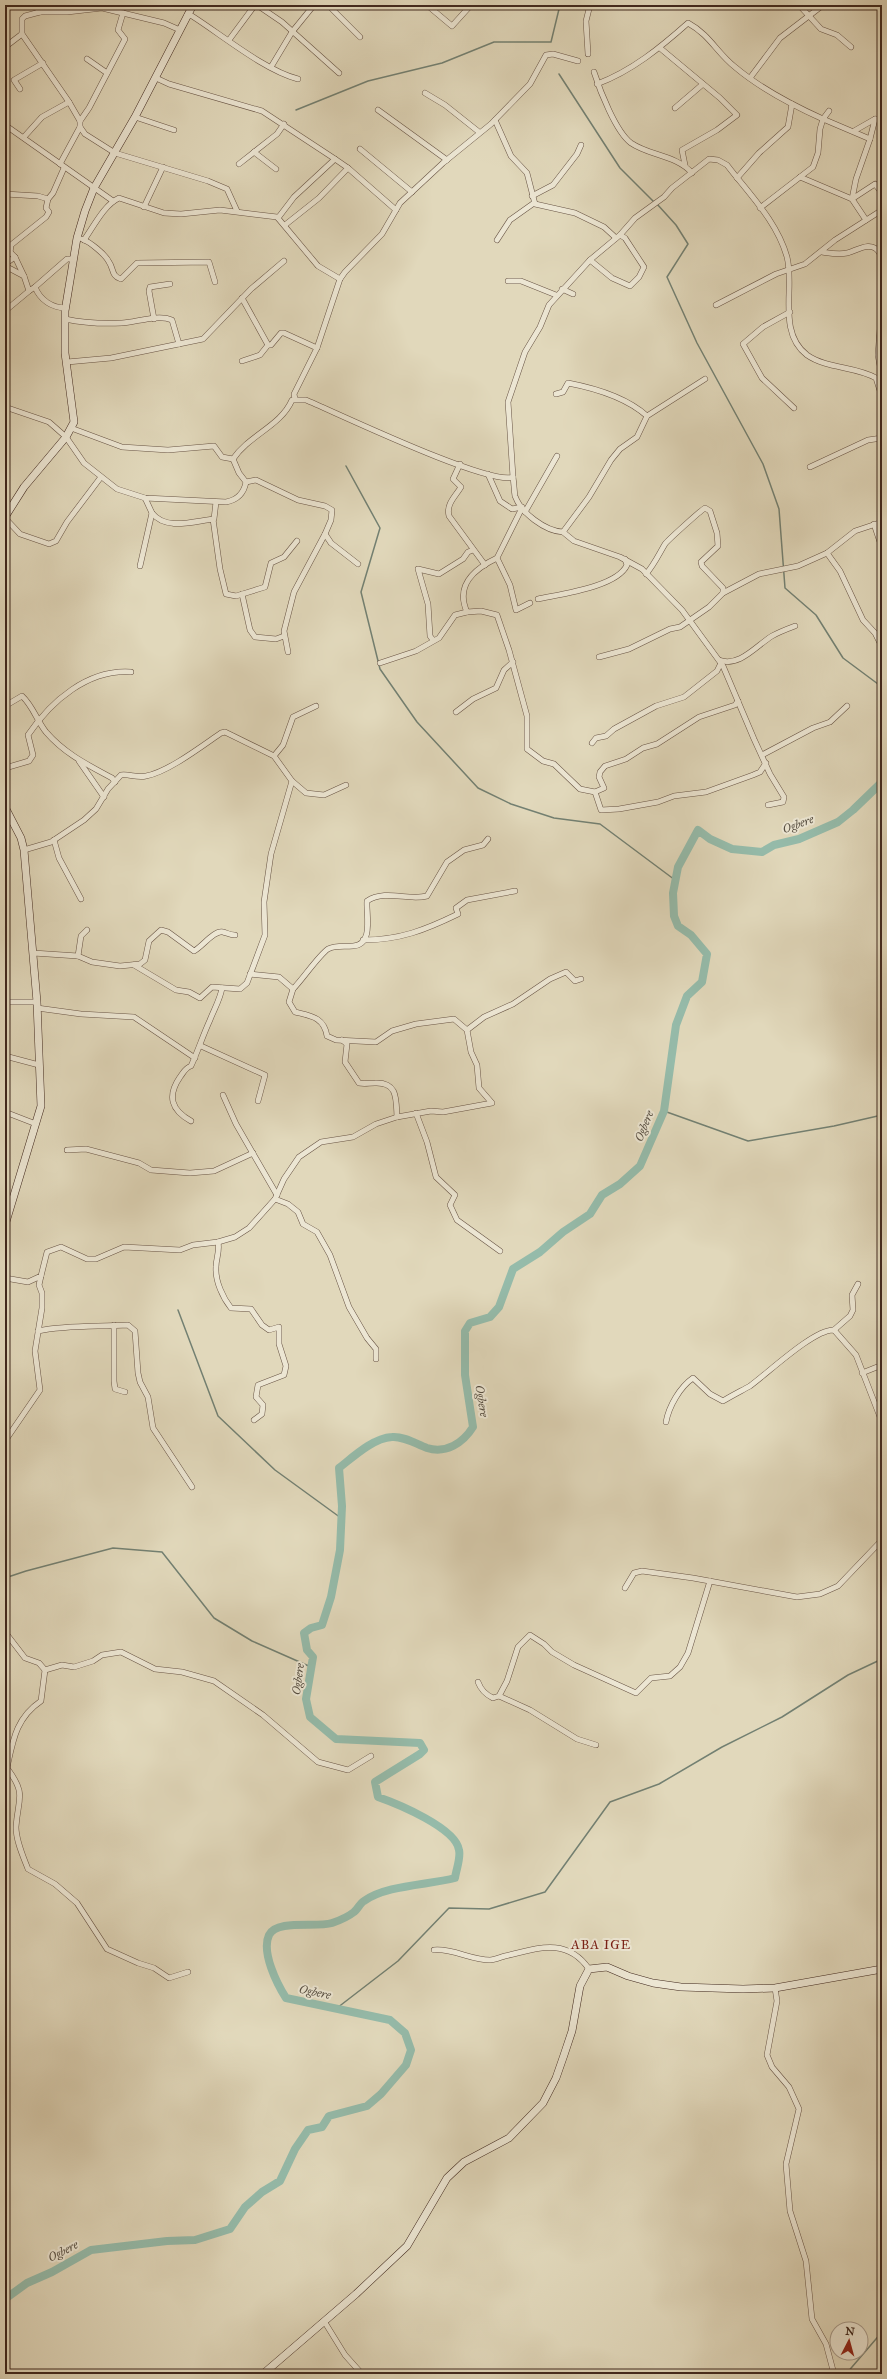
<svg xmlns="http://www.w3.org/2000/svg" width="887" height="2379" viewBox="0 0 887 2379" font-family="'IM FELL Great Primer',serif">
	<rect width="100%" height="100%" fill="#e1d8bb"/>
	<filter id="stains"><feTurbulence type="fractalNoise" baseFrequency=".005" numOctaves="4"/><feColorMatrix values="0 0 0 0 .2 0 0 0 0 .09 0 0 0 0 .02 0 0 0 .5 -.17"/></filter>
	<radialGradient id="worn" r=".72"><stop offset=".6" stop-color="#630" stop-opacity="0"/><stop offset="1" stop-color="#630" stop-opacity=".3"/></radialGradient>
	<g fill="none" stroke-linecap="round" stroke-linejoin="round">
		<g stroke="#738072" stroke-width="1.5">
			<path d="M559 74 620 168 654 202"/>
			<path d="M296 110 368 81 442 63 494 42H551L560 5"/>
			<path d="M657 204 676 225 688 244 667 277 697 343 763 464 779 509 785 588 816 615 843 658 882 687V690"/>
			<path d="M346 466 380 528 361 592 380 669 417 722 478 788 511 804 554 818 600 824 675 880"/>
			<path d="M664 1111 748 1141 834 1126 882 1115"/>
			<path d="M178 1310 218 1416 275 1470 341 1518"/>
			<path d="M5 1578 26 1571 113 1548 162 1552 214 1618 252 1641 311 1667"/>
			<path d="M337 2008 398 1961 449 1908 489 1909 545 1892 610 1802 659 1784 722 1747 782 1717 848 1675 882 1659"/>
			<path d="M846 2374 882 2332"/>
		</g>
		<path stroke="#95bbaa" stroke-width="8" d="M5 2299 27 2283 52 2272 91 2250 167 2241 195 2240 230 2229 245 2207 262 2192 280 2181 295 2149 308 2130 322 2127 329 2116 367 2106 381 2094 406 2065 411 2050 405 2033 390 2020 286 1998C277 1984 261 1952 269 1935 277 1919 316 1928 332 1923 338 1921 349 1916 354 1912 358 1909 360 1903 364 1901 386 1885 428 1885 455 1878 456 1870 461 1858 459 1850 456 1828 398 1804 378 1797L375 1782 420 1754 424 1750 420 1743 336 1739 310 1717 306 1699 313 1657 307 1650 304 1633 311 1628 322 1625 331 1597 340 1550 342 1506 339 1468C353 1457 373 1438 392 1437 404 1436 416 1444 427 1448 446 1454 463 1443 473 1427L465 1375V1331L470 1323 490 1317 499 1307 513 1269 540 1252 563 1232 590 1214 602 1195 620 1184 640 1166 664 1111 676 1025 687 996 702 982 707 954 691 935 678 926 674 916 673 893 678 867 698 830 710 839 732 849 762 852 774 845 799 839 838 822 853 810 882 782"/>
		<g stroke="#685445" stroke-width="6">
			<g id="street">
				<path d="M31 5 36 7 40 12"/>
				<path d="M257 5 282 22 339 73"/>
				<path d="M328 5 360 37"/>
				<path d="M427 5 452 26 471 5"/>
				<path d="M799 5 821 29 837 35 851 47"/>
				<path d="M187 15 192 16C222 35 264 70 298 79"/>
				<path d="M180 30 164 23 102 8 67 12H40L25 16 22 19V34L69 102 80 121V127L85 134 115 153 208 181 227 189 237 211"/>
				<path d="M229 40 255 5"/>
				<path d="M5 47 22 34"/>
				<path d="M660 48 720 98 737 115 717 130 682 150 685 165"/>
				<path d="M588 54 586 21 590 5"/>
				<path d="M87 59 107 73"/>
				<path d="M271 67 292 32 314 5"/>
				<path d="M594 72C600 91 616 132 631 143 650 156 676 155 692 173"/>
				<path d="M156 78 169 84 262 111 335 159"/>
				<path d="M750 78 780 38 823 5"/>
				<path d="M597 84C632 71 661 47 688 23 710 35 717 53 735 67 761 89 792 105 823 119L820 129 818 153 813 167 760 208"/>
				<path d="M20 89 14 80 43 63"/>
				<path d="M425 93 445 105 479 132"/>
				<path d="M675 108 703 84"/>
				<path d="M378 110 447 160"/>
				<path d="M829 111 823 119 870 139 875 119H882"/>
				<path d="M135 117 174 130"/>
				<path d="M495 120 511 156 527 173 535 204 575 213 604 227 616 238"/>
				<path d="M80 121 89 108 125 39 118 30 123 13"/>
				<path d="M5 125 113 201"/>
				<path d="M854 131 875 119"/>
				<path d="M24 137 42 117 69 102"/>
				<path d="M360 149 412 192"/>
				<path d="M254 152 276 169"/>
				<path d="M60 164 80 127"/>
				<path d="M239 164 277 134 284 124"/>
				<path d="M800 177 852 199 866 220"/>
				<path d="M737 178 759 153 788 127 792 104"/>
				<path d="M5 194 38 196 48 199 53 193 64 168"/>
				<path d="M532 196 553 185 577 154 581 145"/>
				<path d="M852 199 856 179 870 139"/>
				<path d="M852 199 875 184 882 193"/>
				<path d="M144 207 163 167"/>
				<path d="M278 218 294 197 335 159 348 168 396 210"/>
				<path d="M285 225 319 198 348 168"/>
				<path d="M82 239C90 242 105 254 109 262 114 269 111 276 121 279L137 263 209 262 215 282"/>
				<path d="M84 240C94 226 104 205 119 198L164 213 181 214 220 210 277 217 318 266 340 279"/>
				<path d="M497 240 510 220 534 203"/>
				<path d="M5 247 15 257 5 264"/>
				<path d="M822 252C829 253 839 255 847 253 856 251 871 240 879 252 883 259 880 272 882 280"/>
				<path d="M10 253 11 245 46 217 49 212 46 208 48 199"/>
				<path d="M15 257 24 276"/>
				<path d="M590 260 612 278 630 286 639 277 644 267 625 238 620 235"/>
				<path d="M5 266 24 276 29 291 35 287C40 300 52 308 66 308"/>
				<path d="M508 281H521L556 295"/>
				<path d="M35 287 67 259H73"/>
				<path d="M562 289 573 294"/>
				<path d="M242 298 268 345H271L281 333H284L317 348"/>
				<path d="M716 305 776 274 805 264 835 240 882 210"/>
				<path d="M5 311 29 291"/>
				<path d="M790 312 763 327 743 344 762 378 794 408"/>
				<path d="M65 319C84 323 103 324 122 323 137 322 158 314 172 320L179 344"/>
				<path d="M154 319 149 291 150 287 170 284"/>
				<path d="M880 329 878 355 882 377"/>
				<path d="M5 361V362"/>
				<path d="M242 361 260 355 268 345"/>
				<path d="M67 362 111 358 203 339 251 289 284 261"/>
				<path d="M556 394 563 392 568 383C594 388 627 398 647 416"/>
				<path d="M295 399 294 394 317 348 340 279 345 272 382 234 400 203 443 163 491 124 530 84 546 55 553 54 578 61"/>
				<path d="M5 407 49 422 66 437 84 463 117 489 145 498 226 502C237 500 244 493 246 482L239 473 233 459C249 435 281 426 292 400H306C337 413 489 486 513 477 514 483 514 490 515 496 521 513 545 531 563 532L589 497 611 460 620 449 637 437 647 416 705 379"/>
				<path d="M71 428 122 447 168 450 214 446 222 457 233 459"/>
				<path d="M460 464 453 479 461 487C455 497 446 504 449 516L485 565"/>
				<path d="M810 467 868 440 882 438"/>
				<path d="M488 474 500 501 512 509 522 507"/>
				<path d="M513 477 508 402 525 352 540 327 549 305 590 260 620 235 635 218 664 197 672 188 709 159 718 160 727 165C749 194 777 221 787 257 795 287 777 332 807 355 827 369 855 366 876 378L882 397"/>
				<path d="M246 482 256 480 298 500 325 506 332 510 331 520 325 534 331 543 358 564"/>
				<path d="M522 508 497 558 510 585 516 610 530 603"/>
				<path d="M525 512 557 456"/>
				<path d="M152 513C166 531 194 521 214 519L216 502"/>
				<path d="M5 518 20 534 49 544 56 541 67 522 101 477"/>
				<path d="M213 519 220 569 226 594 236 596 265 587 271 563 284 557 297 541"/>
				<path d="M874 524 882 548"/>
				<path d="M563 532 574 541 620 557 642 569 682 610 723 666 754 739 770 774 784 797 783 802 768 805"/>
				<path d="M827 553 840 571 863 620 875 633 882 647"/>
				<path d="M497 558C474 569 455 585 467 612L481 611 497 615 509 650 527 716V749L543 761 554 764 580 789 595 792 601 810 619 809 658 802 674 796 706 792 753 775 760 772 766 763"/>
				<path d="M140 566 152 513 145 498"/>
				<path d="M723 593 759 574 798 566 827 553 855 531 882 522"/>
				<path d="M242 594 250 630 255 637 276 639 284 636"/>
				<path d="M538 599C561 594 617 587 627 565L625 559"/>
				<path d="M433 640 430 636 428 604 418 569 439 574 463 559 468 552 473 550"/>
				<path d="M288 652 284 631 294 592 325 534"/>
				<path d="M599 657 629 649 670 629 680 627 709 607 723 593V588L702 566 701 562 718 546 717 533 710 511 705 508C700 511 668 540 665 544 659 554 654 565 646 574"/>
				<path d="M719 660C739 668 757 645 772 636 779 632 787 629 795 626"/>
				<path d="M380 663 416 651 439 638 455 615 467 612"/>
				<path d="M5 706 22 696C33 706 37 721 46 732 65 754 88 765 112 778L115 782"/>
				<path d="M456 712 473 699 496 688 504 670 513 662"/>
				<path d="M592 743 596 738 606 736 614 729 656 706 684 697 717 671 721 663"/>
				<path d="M762 755 813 728 830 722 847 706"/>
				<path d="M274 756 283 745 293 717 316 706"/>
				<path d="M79 761 104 797"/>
				<path d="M5 768 29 761 33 755 28 735C51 701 88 669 131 672"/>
				<path d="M595 792 604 788 599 777 600 772 605 766 626 759 643 748 657 744 699 717 735 705 738 701"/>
				<path d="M54 840 59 858 81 899"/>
				<path d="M24 850 51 842 84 820 96 809 108 789 121 775C130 774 137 778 146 776 168 772 202 746 221 733L225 732 274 756 292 781 306 793 324 795 346 785"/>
				<path d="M363 940C400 940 425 930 458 914L456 908 467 900 515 891"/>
				<path d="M33 953 78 956 92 962 120 966 140 964 145 960 149 941 161 930 168 932 194 951C202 947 214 930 223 932 227 933 230 935 235 935"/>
				<path d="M78 956 81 936 87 930"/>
				<path d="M134 965 176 990 189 992 200 998 212 987 240 989 247 983 265 935 264 902 271 854 292 781"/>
				<path d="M293 989C302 980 319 955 328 949 336 945 344 947 353 946 374 945 366 914 367 901 386 889 408 901 427 896L447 862 464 850 483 845 488 839"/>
				<path d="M5 1002H37"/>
				<path d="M37 1008 81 1014 134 1017 195 1058"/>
				<path d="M467 1030 484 1017 513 1004 550 979 566 972 575 981 581 979"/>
				<path d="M342 1040 347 1044 345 1062 359 1083C364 1084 369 1083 375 1083 398 1082 396 1099 397 1117"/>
				<path d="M201 1046 265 1075 258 1101"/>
				<path d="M5 1056 39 1065"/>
				<path d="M223 1095 236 1124 277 1195"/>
				<path d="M5 1112 36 1124"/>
				<path d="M416 1113 427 1142 436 1177 455 1195 450 1205 457 1220 500 1251"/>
				<path d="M191 1121C171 1110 167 1096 180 1077 184 1072 185 1068 191 1066 198 1051 203 1035 210 1020 214 1009 220 1000 222 988"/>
				<path d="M67 1150 86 1149 139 1163 151 1170 190 1173 214 1171 253 1153"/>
				<path d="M275 1199 288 1204 298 1212 303 1224 317 1232 330 1255 349 1307 367 1338 376 1349V1359"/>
				<path d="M218 1242C220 1252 216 1258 216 1267 215 1281 223 1298 231 1308L251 1309 262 1325 269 1330 279 1327V1344L286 1366 284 1375 258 1385 256 1397 263 1405 262 1414 254 1420"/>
				<path d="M5 1278 28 1282 41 1276 47 1252 61 1247 87 1259H96L124 1247 180 1250 193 1245 218 1242 235 1237 249 1228 275 1199 284 1179 299 1157 321 1142 353 1137 376 1124 397 1117 431 1111 443 1112 492 1103 479 1088 477 1065 471 1052 467 1030 454 1019 416 1024 392 1031 376 1042 336 1040 327 1036C324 1017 311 1016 295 1012L289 1002 293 989 279 977 250 974"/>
				<path d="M114 1325V1381L115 1389 125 1392"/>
				<path d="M834 1330 850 1316 853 1310 852 1295 858 1284"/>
				<path d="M38 1331C67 1325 98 1327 128 1325L135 1331 138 1373 140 1382 148 1397 153 1428 192 1487"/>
				<path d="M862 1373 882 1365"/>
				<path d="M666 1422C669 1406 680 1387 693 1378L710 1394 723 1401C731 1396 741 1391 750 1386 768 1373 814 1329 834 1330L856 1355 882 1422"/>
				<path d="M5 1441 40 1390 35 1351 42 1308V1293L39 1285 41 1276"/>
				<path d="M625 1588 634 1573 642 1571 693 1578 797 1597 820 1594 838 1586 882 1540"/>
				<path d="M5 1632 25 1658 39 1663 45 1670 41 1701C16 1718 13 1740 7 1768 27 1795 18 1797 16 1827 16 1841 23 1856 28 1869L55 1884 77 1903 107 1949 138 1963 154 1968 169 1978 188 1972"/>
				<path d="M45 1670 62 1665 74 1667 93 1661 102 1655 121 1652 155 1669 182 1672 214 1681 263 1715 318 1762 348 1770 371 1756"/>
				<path d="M478 1682C481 1690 485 1694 493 1698L499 1696 507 1681 518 1647 530 1635 544 1644 552 1652 574 1665 636 1693 651 1678 670 1676 680 1667 688 1653 710 1581"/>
				<path d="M499 1696 530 1710 577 1739 596 1745"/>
				<path d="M434 1950C452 1948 471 1960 490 1960 495 1960 501 1957 505 1956 536 1949 566 1936 589 1969"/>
				<path d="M775 1988 777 2001 767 2055 772 2067 789 2087 799 2109 786 2164 790 2211 806 2261 812 2319 826 2344 834 2374"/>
				<path d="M324 2321 345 2355 362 2374"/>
			</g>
		</g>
		<g stroke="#40281e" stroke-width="8">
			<g id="secondary">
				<path d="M5 517 24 487 66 437 74 422 65 353V311L77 238 85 211 94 188 135 117 193 5"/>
				<path d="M5 807 21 838 24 850 37 1002 41 1106 5 1225"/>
				<path d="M263 2374 356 2294 407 2246 447 2178 464 2162 509 2138 543 2103 556 2078 564 2055 572 2031 580 1986 589 1969 607 1967 628 1976 653 1983 681 1987 743 1989 775 1988 882 1969"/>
			</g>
		</g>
		<use href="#street" stroke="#ece6d3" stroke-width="5"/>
		<use href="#secondary" stroke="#ece6d3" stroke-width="7"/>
	</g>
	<g text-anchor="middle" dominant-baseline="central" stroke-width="4" stroke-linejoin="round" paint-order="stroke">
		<g font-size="12" font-style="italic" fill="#554d41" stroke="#ece6d3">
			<text transform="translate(798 824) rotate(-20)">Ogbere</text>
			<text transform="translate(644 1126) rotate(-68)">Ogbere</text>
			<text transform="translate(482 1401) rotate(81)">Ogbere</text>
			<text transform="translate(298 1679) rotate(-82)">Ogbere</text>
			<text transform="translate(315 1992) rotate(12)">Ogbere</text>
			<text transform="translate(63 2251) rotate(-27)">Ogbere</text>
		</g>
		<g font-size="13" letter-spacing="1" fill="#7a1f14" stroke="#ece6d3">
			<text x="601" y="1945">ABA IGE</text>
		</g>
	</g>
	<rect width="887" height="2379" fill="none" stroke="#e1d8bb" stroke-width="20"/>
	<rect x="6" y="6" width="875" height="2367" fill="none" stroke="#40281e" stroke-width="2"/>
	<rect x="10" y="10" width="867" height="2359" fill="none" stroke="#40281e"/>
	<g transform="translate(849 2341) rotate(6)"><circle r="19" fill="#ece6d3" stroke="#a79a8b"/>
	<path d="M0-3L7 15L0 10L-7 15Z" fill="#8f2418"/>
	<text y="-6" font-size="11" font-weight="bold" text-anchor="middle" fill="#40281e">N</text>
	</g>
	<rect width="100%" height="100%" filter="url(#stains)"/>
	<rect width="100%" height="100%" fill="url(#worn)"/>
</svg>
